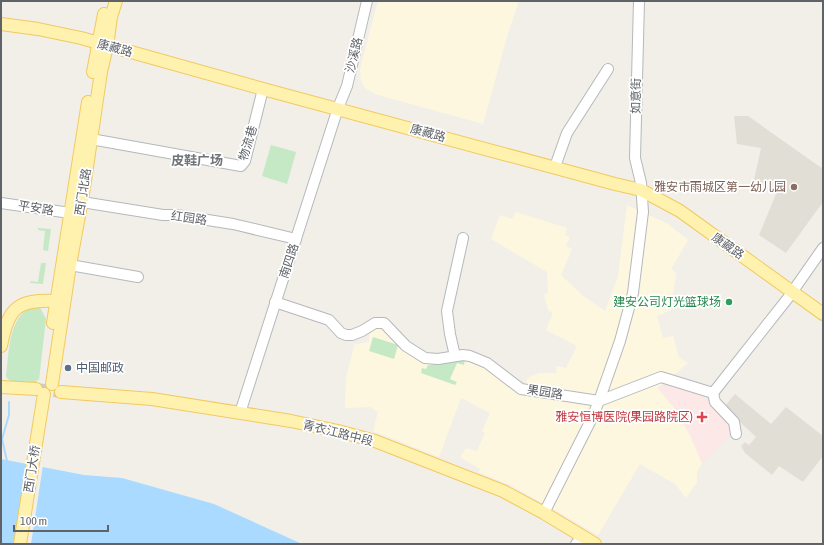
<svg xmlns="http://www.w3.org/2000/svg" width="824" height="545" viewBox="0 0 824 545" font-family="'Asap Condensed','Noto Sans SC',sans-serif">
	<rect width="100%" height="100%" fill="#f1efe8"/>
	<g fill="#fef7e0">
		<path d="M378 1H519L508 33 483 124 375 94 365 88 361 81 360 69Z"/>
		<path d="M627 205 668 224 688 240 671 269 676 273 671 310 657 316 663 338 673 336 679 357 688 363 658 388 676 410 690 435 702 463 697 472V482L686 498 675 484 640 464 598 535 512 486 479 472 480 469 460 457 466 448 477 451 485 433 482 431 490 413 461 398 439 457 373 431 378 412 370 407 345 408 346 377 353 351 354 345 369 342V331L382 325 425 360 462 357 486 365 521 389 528 378 539 373H556L557 366 566 368 577 346 546 330 553 313 548 310 544 295 548 292 547 272 491 239 500 215 512 219 516 212 567 228 565 235 570 237 566 246 572 249 561 275 582 295 605 311 618 276Z"/>
	</g>
	<g fill="#e1ded6">
		<path d="M734 116H748L823 169V202L786 253 759 235 776 194 754 180 761 148 737 144Z"/>
		<path d="M735 394 771 424 786 407 823 436V456L803 482 779 466 772 475 745 453 741 446 745 442 749 445 756 437 724 407Z"/>
	</g>
	<path fill="#fce8e6" d="M667 382 701 394 716 406 731 424 733 433 702 463 690 435 676 410 658 388Z"/>
	<g fill="#c5e8c5">
		<path d="M271 145 296 152 287 184 262 176Z"/>
		<path d="M38 228 51 229 48 251 43 250 45 231 38 230Z"/>
		<path d="M41 263H46L43 284 30 283 31 281 38 282Z"/>
		<path d="M32 308H40L41 309 46 319 39 380H37L36 385C26 384 11 386 6 376 9 355 8 315 32 308Z"/>
		<path d="M373 337 398 345 394 359 369 351Z"/>
		<path d="M465 360 464 365 457 363 450 379 457 382 455 385 421 373 422 368 426 369 428 365H433L435 361Z"/>
	</g>
	<path fill="#aadaff" d="M1 459 84 475 122 478 214 504 302 544H1Z"/>
	<path fill="#f1efe8" d="M29 463 43 465 31 544H16Z"/>
	<g fill="none" stroke-linecap="round" stroke-linejoin="round">
		<path stroke="#aadaff" stroke-width="2" d="M7 461 2 439 9 415V402"/>
		<path stroke="#ccccc8" stroke-width="12" stroke-dasharray="12 6" stroke-linecap="butt" d="M36 389 61 392"/>
		<g stroke="#b5b8bc" stroke-width="12">
			<g id="minor">
				<path d="M91 139 241 166 245 161 263 89"/>
				<path d="M557 161 567 133 608 69"/>
				<path d="M82 202 163 215H176L233 224 296 239"/>
				<path d="M1 203 70 213"/>
				<path d="M70 265 138 277"/>
				<path d="M275 302 329 320 341 333 346 335H352L362 331 375 323H384L406 346 425 358 438 359 463 355 470 356 487 363 521 389 599 401 661 377 713 393"/>
				<path d="M455 356 450 334 447 311 463 238"/>
				<path d="M713 393 788 298 823 248"/>
				<path d="M713 393 715 402 734 422 736 434"/>
				<path d="M240 413 338 108 347 86 367 1"/>
				<path d="M544 513 591 420 599 401 620 341 633 293 643 212 641 183 635 158 639 1"/>
				<path d="M576 544 583 536"/>
			</g>
		</g>
		<g stroke="#f2c960" stroke-width="14">
			<g id="major">
				<path d="M1 24 38 29 81 38 263 89 615 184 641 190 680 211 823 314"/>
				<path d="M93 72 104 14"/>
				<path d="M53 323 88 102"/>
				<path d="M1 346C8 308 17 299 56 301"/>
				<path d="M52 384 70 265 83 194 101 72 107 46 111 17 116 1"/>
				<path d="M1 387 36 389"/>
				<path d="M61 392 152 399 291 421 338 431 375 441 503 491 544 513 595 544"/>
				<path d="M20 544 44 394"/>
			</g>
		</g>
		<use href="#minor" stroke="#fff" stroke-width="10"/>
		<use href="#major" stroke="#fff2af" stroke-width="12"/>
	</g>
	<circle fill="#8d6e63" stroke="#fff" stroke-width="1.5" cx="794" cy="187" r="4"/>
	<circle fill="#2e9e5b" stroke="#fff" stroke-width="1.5" cx="729" cy="302" r="4"/>
	<circle fill="#5c6f8a" stroke="#fff" stroke-width="1.5" cx="68" cy="368" r="4"/>
	<path fill="#e0444e" stroke="#fff" stroke-width="1.5" d="M700 411h4v4h4v4h-4v4h-4v-4h-4v-4h4z"/>
	<g text-anchor="middle" dominant-baseline="central" stroke-width="3.5" stroke-linejoin="round" paint-order="stroke">
		<g font-size="12" fill="#5f6368" stroke="#fff">
			<text transform="translate(115 48) rotate(15)">康藏路</text>
			<text transform="translate(354 55) rotate(-76)">沙溪路</text>
			<text transform="translate(636 96) rotate(-89)">如意街</text>
			<text transform="translate(428 133) rotate(15)">康藏路</text>
			<text transform="translate(248 143) rotate(-73)">物流巷</text>
			<text transform="translate(83 192) rotate(-81)">西门北路</text>
			<text transform="translate(36 208) rotate(9)">平安路</text>
			<text transform="translate(189 218) rotate(8)">红园路</text>
			<text transform="translate(728 246) rotate(35)">康藏路</text>
			<text transform="translate(289 261) rotate(-72)">南四路</text>
			<text transform="translate(545 392) rotate(9)">果园路</text>
			<text transform="translate(338 433) rotate(14)">青衣江路中段</text>
			<text transform="translate(32 469) rotate(-81)">西门大桥</text>
		</g>
		<g font-size="12" fill="#785e54" stroke="#fff" text-anchor="end">
			<text x="786" y="187">雅安市雨城区第一幼儿园</text>
		</g>
		<g font-size="12" fill="#27864d" stroke="#fff" text-anchor="end">
			<text x="721" y="302">建安公司灯光篮球场</text>
		</g>
		<g font-size="12" fill="#4e5e75" stroke="#fff" text-anchor="start">
			<text x="76" y="368">中国邮政</text>
		</g>
		<g font-size="12" fill="#be3a42" stroke="#fff" text-anchor="end">
			<text x="693" y="417">雅安恒博医院(果园路院区)</text>
		</g>
		<g font-size="13" font-weight="bold" fill="#70757a" stroke="#fff">
			<text x="197" y="160">皮鞋广场</text>
		</g>
	</g>
	<rect width="824" height="545" fill="none" stroke="#5f6368" stroke-width="4"/>
	<path d="M14 525v6h94v-6" fill="none" stroke="#5f6368" stroke-width="2"/>
	<text x="20" y="525" font-size="12" fill="#5f6368" stroke="#ffffff" stroke-width="3" paint-order="stroke">100 m</text>
</svg>
